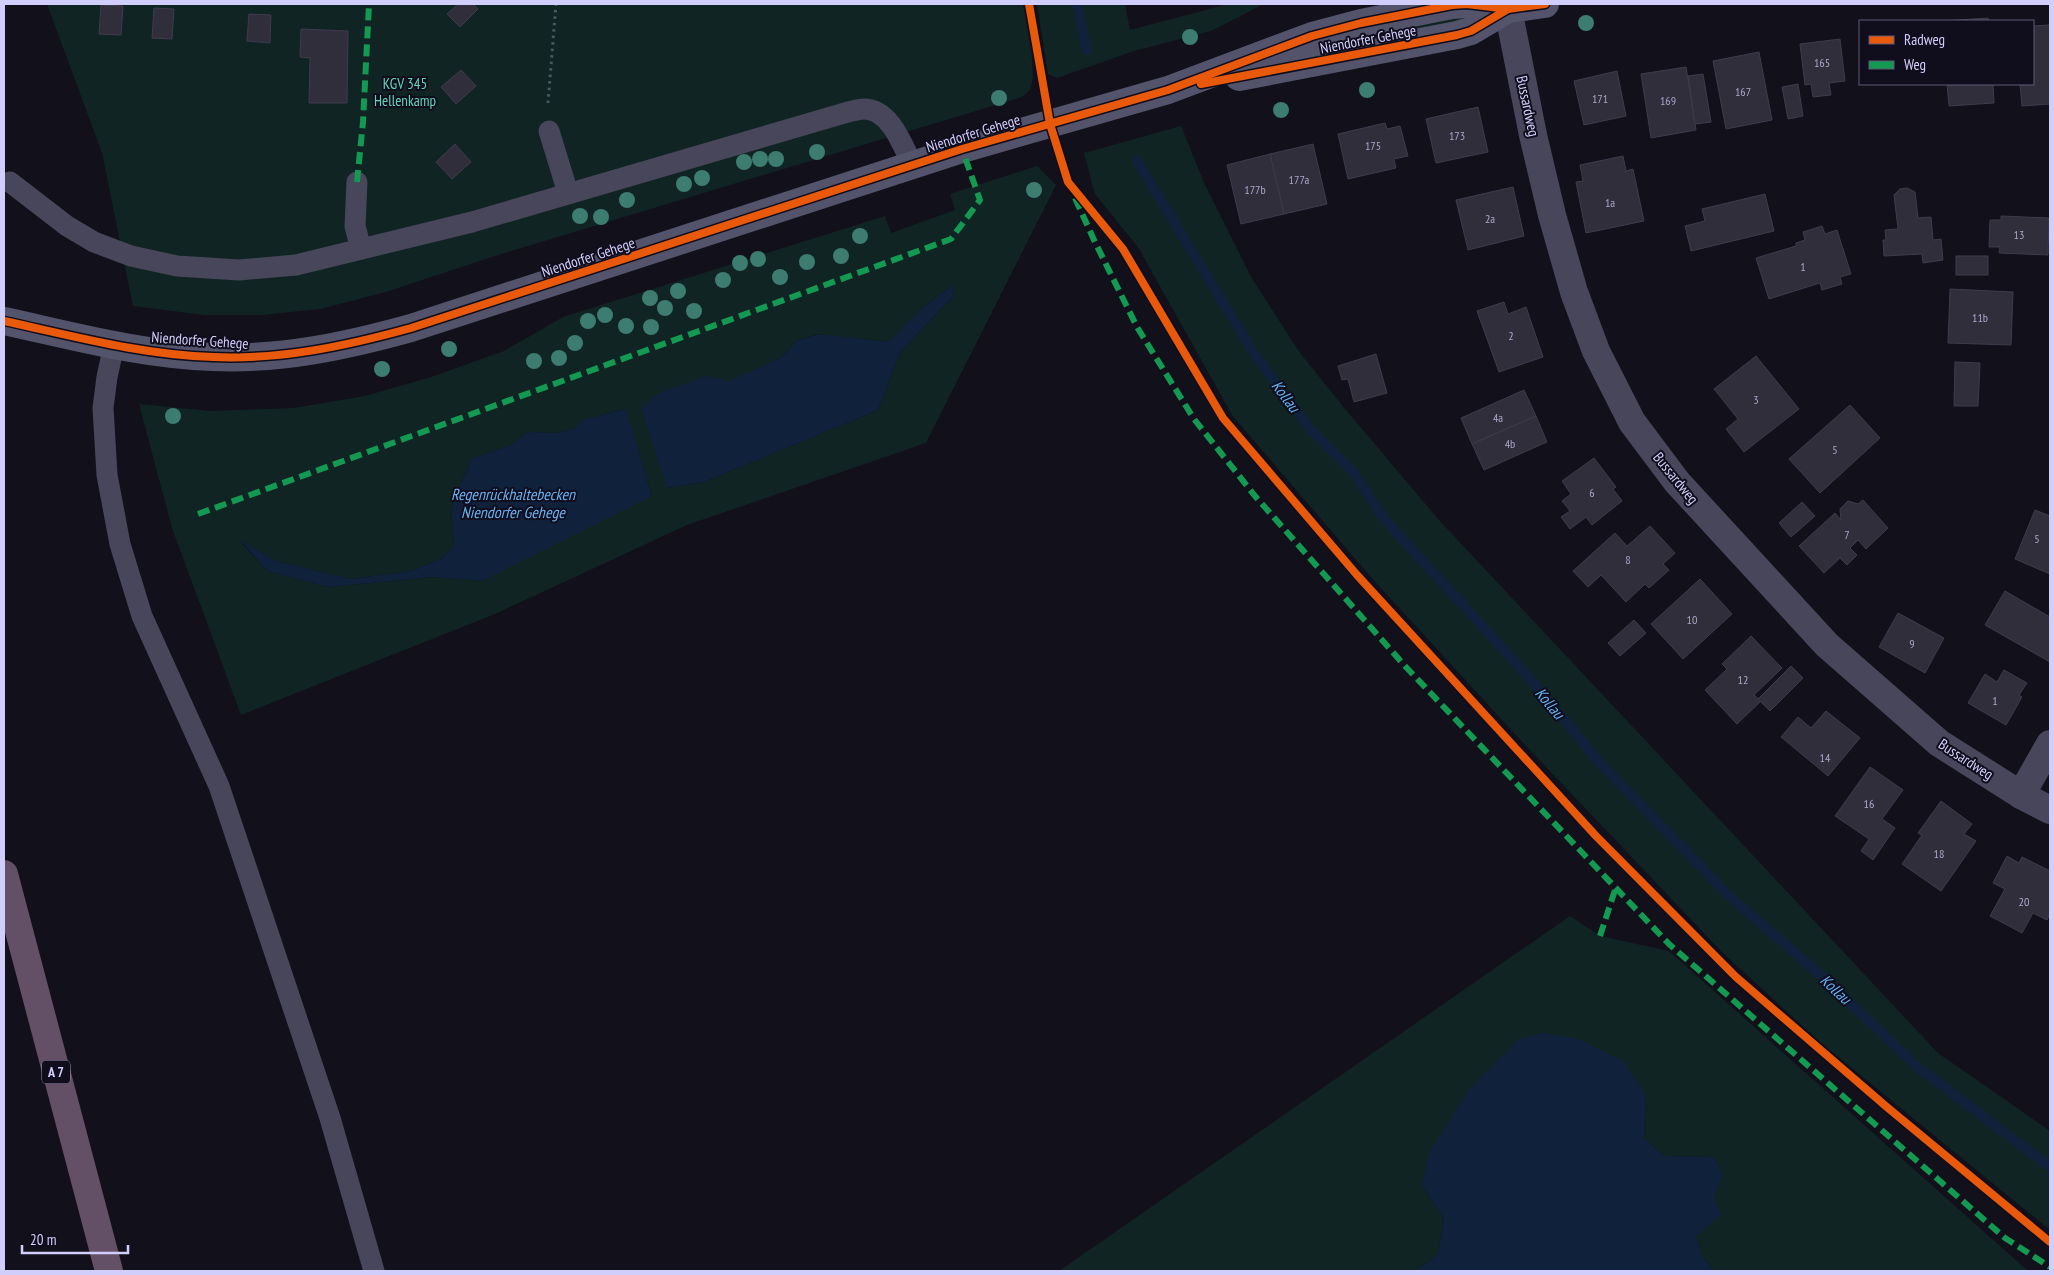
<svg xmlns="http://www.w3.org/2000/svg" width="2054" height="1275" viewBox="0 0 2054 1275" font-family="'PT Sans Narrow',sans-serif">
	<rect width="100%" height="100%" fill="#12101a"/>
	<g fill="#112424" fill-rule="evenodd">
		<path d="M47 4H1023C1026 21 1038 75 1030 89 1029 92 1025 94 1022 97L498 255 386 292 320 309 261 315H204L133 306 102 153Z"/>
		<path d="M1037 4H1125L1130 30 1228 4H1264L1211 31 1134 51 1057 78 1048 74Z"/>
		<path d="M1463 15 1462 22 1387 39 1385 26Z"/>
		<path d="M1181 126 1205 185 1251 277 1300 353 1346 410 1439 520 1938 1053 2050 1131V1230L1820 1042 1723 953 1526 746 1369 575 1232 415 1138 247 1095 194 1084 153Z"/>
		<path d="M1037 166 1056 185 926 443 687 525 495 614 241 715 172 528 139 404 210 411 294 408 365 396 431 377 504 351 563 317 885 216 891 233 955 210 950 194ZM953 285 954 295 900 353 878 410 704 482 668 488 708 376 729 382 782 357 796 341 818 334 888 342 920 310ZM625 409 652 495 482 581 433 577 328 587 267 571 241 542 276 561 351 579 412 571 442 558 454 546 451 508 471 459 511 445 528 432 557 433 575 428 584 420Z"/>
		<path d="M1570 916 1600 936 1669 951 2028 1271H1714L1703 1257 1696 1236 1723 1175 1714 1157 1664 1156 1644 1138 1646 1096 1422 1186 1444 1219 1438 1254 1419 1268 1418 1271H1059Z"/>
	</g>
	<g fill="#10213c">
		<path d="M953 285 954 295 900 353 878 410 704 482 667 488 641 408 659 393 708 376 729 381 782 357 796 341 819 334 888 342 920 310Z"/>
		<path d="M626 409 652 496 482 581 433 577 328 587 267 571 240 540 276 561 351 579 412 571 442 558 454 546 451 508 471 459 511 445 528 432 558 433 575 428 583 420Z"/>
		<path d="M1544 1033 1579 1039 1623 1061 1646 1096 1644 1138 1664 1156 1714 1157 1723 1175 1714 1196 1721 1215 1696 1236 1703 1257 1714 1271H1418L1419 1268 1438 1254 1444 1219 1422 1186 1429 1153 1469 1089 1519 1039Z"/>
	</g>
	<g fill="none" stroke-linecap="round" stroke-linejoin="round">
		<g stroke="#10213c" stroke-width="10">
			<path d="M1077 4 1087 50"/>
			<path d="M1137 161 1253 352 1310 429 1354 473 1385 520 1526 674 1599 762 1728 895 1824 978 1915 1065 2050 1167"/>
		</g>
	</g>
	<g fill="#312e3c" stroke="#3e3b4d">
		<path d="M458 4H473L478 9 460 27 447 14Z"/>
		<path d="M101 5 123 6 121 35 99 34Z"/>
		<path d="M154 8 174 9 172 39 152 38Z"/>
		<path d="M249 14 271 15 270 43 247 41Z"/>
		<path d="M1988 18 1989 21H1943Z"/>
		<path d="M2050 25V104L2022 106 2020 84H2033V26Z"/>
		<path d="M301 29 348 31 347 103H309L310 58 300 57Z"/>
		<path d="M1840 39 1845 81 1829 83 1831 95 1813 97 1811 84 1805 85 1800 44Z"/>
		<path d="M1759 52 1772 120 1726 129 1713 61Z"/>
		<path d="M1686 67 1696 130 1651 138 1641 74Z"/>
		<path d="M461 70 476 86 456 104 441 87Z"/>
		<path d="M1617 71 1626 116 1584 125 1574 81Z"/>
		<path d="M1703 74 1711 122 1695 124 1688 76Z"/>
		<path d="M1798 84 1803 116 1788 119 1782 87Z"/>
		<path d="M1947 84H1993L1994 103 1949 106Z"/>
		<path d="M1478 107 1488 152 1436 163 1426 119Z"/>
		<path d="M1385 123 1387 129 1400 126 1408 156 1394 159 1396 168 1348 179 1338 134Z"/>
		<path d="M455 144 471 162 452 179 436 162Z"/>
		<path d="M1313 144 1327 204 1284 214 1270 154Z"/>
		<path d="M1270 154 1284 214 1241 224 1227 165Z"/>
		<path d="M1623 156 1626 171 1633 169 1644 221 1586 233 1576 182 1583 181 1580 165Z"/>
		<path d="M1513 187 1524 236 1468 250 1456 200Z"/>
		<path d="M1907 188 1915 192 1918 218 1931 217 1933 240 1941 239 1943 260 1923 263 1922 254 1884 256 1883 240H1886L1885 230 1898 229 1894 195 1900 189Z"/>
		<path d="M1765 194 1774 231 1691 251 1685 226 1705 221 1702 209Z"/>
		<path d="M2001 216 2049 218 2048 255 1999 253 2000 247H1989L1990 220H2001Z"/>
		<path d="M1822 226 1825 234 1837 230 1851 274 1840 277 1842 284 1822 290 1820 283 1769 299 1756 258 1796 246V243L1805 240 1803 232Z"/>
		<rect x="1956" y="256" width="32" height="19"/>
		<path d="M1950 289 2013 292 2011 345 1948 343Z"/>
		<path d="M1504 302 1508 314 1526 307 1543 357 1499 372 1477 311Z"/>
		<path d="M1376 354 1387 393 1354 402 1348 379 1342 380 1338 366Z"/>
		<path d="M1756 356 1799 409 1744 452 1726 429 1738 419 1714 389Z"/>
		<path d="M1955 362 1980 363 1978 406H1954Z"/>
		<path d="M1524 390 1536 416 1472 444 1461 418Z"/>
		<path d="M1850 405 1880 438 1820 493 1789 459Z"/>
		<path d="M1536 416 1547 442 1484 470 1472 444Z"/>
		<path d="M1594 458 1616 487 1613 489 1622 501 1592 525 1586 517 1570 529 1561 517 1570 511 1562 501 1571 494 1562 481Z"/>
		<path d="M1863 500 1888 528 1866 549 1858 540 1850 548 1857 555 1847 565 1840 558 1824 573 1799 546 1835 513 1841 520 1840 509 1848 501 1858 504Z"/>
		<path d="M1802 502 1815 516 1791 537 1779 523Z"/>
		<path d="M2035 510 2050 516V574L2015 559Z"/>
		<path d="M1650 526 1675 553 1663 564 1669 570 1649 588 1645 584 1626 602 1601 575 1588 587 1573 571 1615 533 1627 546Z"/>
		<path d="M1700 579 1732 614 1683 659 1651 624Z"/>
		<path d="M2005 591 2050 617V662L1985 625Z"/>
		<path d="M1898 613 1944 638 1925 673 1879 647Z"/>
		<path d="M1634 620 1646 633 1620 656 1608 643Z"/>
		<path d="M1751 636 1782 668 1754 695 1761 701 1737 724 1705 690 1727 669 1722 664Z"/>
		<path d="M1791 666 1803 678 1770 711 1758 699Z"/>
		<path d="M2004 670 2027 683 2019 695 2022 697 2006 725 1968 703 1985 674 1997 682Z"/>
		<path d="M1826 711 1860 738 1828 776 1781 737 1798 717 1811 728Z"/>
		<path d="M1870 767 1903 790 1882 819 1895 828 1873 860 1861 851 1869 839 1835 816Z"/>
		<path d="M1941 801 1972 824 1964 834 1976 841 1941 891 1902 864 1922 835 1918 833Z"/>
		<path d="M2007 856 2019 863 2022 857 2050 871V913L2047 920 2033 913 2022 933 1990 916 2005 889 1993 883Z"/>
	</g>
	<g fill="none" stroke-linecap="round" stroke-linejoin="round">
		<path stroke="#4a5762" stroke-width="3" stroke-dasharray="2.5 4" stroke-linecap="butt" d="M548 103 556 4"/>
		<g stroke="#48465a" stroke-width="21">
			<path d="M549 131 568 193"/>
			<path d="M10 182 67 226 94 242 131 256 177 266 239 270 296 265 472 222 848 112C853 111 859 109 864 109 891 109 903 147 913 166"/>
			<path d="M357 182 355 226 361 249"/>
			<path d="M114 345 107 377 103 408 107 475 120 544 142 616 219 786 330 1118 374 1271"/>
		</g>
		<g stroke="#48465a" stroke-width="28">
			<path d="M1508 9 1533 135 1552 215 1574 292 1596 351 1632 422 1677 482 1827 645 1939 743 2021 795 2050 810"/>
			<path d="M2021 795 2050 744"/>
		</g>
		<g stroke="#53536c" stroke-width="28">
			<path d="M1239 77 1457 35 1471 31 1508 9"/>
			<path d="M4 321C73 336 142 355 213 357 281 360 346 346 411 328L962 149 1168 90 1312 36 1361 23 1452 5 1467 4 1508 9 1545 4"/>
		</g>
		<path stroke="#645066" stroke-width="28" d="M4 874 109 1271"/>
		<g stroke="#139951" stroke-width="6" stroke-dasharray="12 6" stroke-linecap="butt">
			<path d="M357 182 363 122 369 4"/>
			<path d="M1075 198 1094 240 1137 327 1194 419 1255 496 1404 665 1669 944 2005 1238 2050 1267"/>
			<path d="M198 514 951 239 980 200 962 149"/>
			<path d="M1600 936 1616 887"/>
		</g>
		<g stroke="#100d1d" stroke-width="11">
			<g id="cycleway">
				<path d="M1029 4 1050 124 1068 182 1123 249 1223 418 1357 575 1596 836 1736 977 1888 1108 2050 1242"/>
				<path d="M1201 84 1457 35 1471 31 1508 9"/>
				<path d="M4 321C73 336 142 355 213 357 281 360 346 346 411 328L962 149 1168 90 1312 36 1361 23 1452 5 1467 4 1508 9 1545 4"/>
			</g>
		</g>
		<use href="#cycleway" stroke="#e8590c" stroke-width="8"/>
	</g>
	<g fill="#3d7c70">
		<circle cx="1586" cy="23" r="8"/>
		<circle cx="1190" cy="37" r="8"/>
		<circle cx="1367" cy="90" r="8"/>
		<circle cx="999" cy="98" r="8"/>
		<circle cx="1281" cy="110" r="8"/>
		<circle cx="817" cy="152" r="8"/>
		<circle cx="760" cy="159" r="8"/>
		<circle cx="776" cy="159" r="8"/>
		<circle cx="744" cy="162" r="8"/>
		<circle cx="702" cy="178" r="8"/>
		<circle cx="684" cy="184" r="8"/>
		<circle cx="1034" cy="190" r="8"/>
		<circle cx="627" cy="200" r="8"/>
		<circle cx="580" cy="216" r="8"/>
		<circle cx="601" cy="217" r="8"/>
		<circle cx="860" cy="236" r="8"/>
		<circle cx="841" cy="256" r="8"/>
		<circle cx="758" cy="259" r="8"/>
		<circle cx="807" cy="262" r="8"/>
		<circle cx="740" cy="263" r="8"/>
		<circle cx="780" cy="277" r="8"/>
		<circle cx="723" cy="280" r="8"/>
		<circle cx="678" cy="291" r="8"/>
		<circle cx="650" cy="298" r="8"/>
		<circle cx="665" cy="308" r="8"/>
		<circle cx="694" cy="311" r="8"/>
		<circle cx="605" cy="315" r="8"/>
		<circle cx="588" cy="321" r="8"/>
		<circle cx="626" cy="326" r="8"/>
		<circle cx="651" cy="327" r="8"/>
		<circle cx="575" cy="343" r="8"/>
		<circle cx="449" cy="349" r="8"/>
		<circle cx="559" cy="358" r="8"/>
		<circle cx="534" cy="361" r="8"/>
		<circle cx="382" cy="369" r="8"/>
		<circle cx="173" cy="416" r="8"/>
	</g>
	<g text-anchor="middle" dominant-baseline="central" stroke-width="4" stroke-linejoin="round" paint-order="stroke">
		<g font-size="12" fill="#aaa6cb">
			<text x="1822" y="62">165</text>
			<text x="1743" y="91">167</text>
			<text x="1600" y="98">171</text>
			<text x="1668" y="100">169</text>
			<text x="1457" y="135">173</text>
			<text x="1373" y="145">175</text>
			<text x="1299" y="179">177a</text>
			<text x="1255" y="189">177b</text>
			<text x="1610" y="202">1a</text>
			<text x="1490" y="218">2a</text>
			<text x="2019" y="234">13</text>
			<text x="1803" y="266">1</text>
			<text x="1980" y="317">11b</text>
			<text x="1511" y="335">2</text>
			<text x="1756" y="399">3</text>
			<text x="1498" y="417">4a</text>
			<text x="1510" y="443">4b</text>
			<text x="1835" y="449">5</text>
			<text x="1592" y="492">6</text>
			<text x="1847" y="534">7</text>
			<text x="2037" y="538">5</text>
			<text x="1628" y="559">8</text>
			<text x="1692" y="619">10</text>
			<text x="1912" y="643">9</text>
			<text x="1743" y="679">12</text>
			<text x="1995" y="700">1</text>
			<text x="1825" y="757">14</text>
			<text x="1869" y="803">16</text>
			<text x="1939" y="853">18</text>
			<text x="2024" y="901">20</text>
		</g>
		<rect fill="#100d1d" stroke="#9894b8" stroke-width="1" x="42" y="1060.5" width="28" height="23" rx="4"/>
		<g font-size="14" font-weight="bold" fill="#d2cefb">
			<text x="56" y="1072">A 7</text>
		</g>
		<g font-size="15" fill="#d2cefb" stroke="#100d1d">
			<text transform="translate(1368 39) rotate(-11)">Niendorfer Gehege</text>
			<text transform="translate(1528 106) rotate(78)">Bussardweg</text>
			<text transform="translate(973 133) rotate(-17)">Niendorfer Gehege</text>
			<text transform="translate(588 257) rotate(-18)">Niendorfer Gehege</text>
			<text transform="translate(200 340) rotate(4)">Niendorfer Gehege</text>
			<text transform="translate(1676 478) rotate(51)">Bussardweg</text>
			<text transform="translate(1966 759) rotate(33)">Bussardweg</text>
		</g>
		<g font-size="15" fill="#60d5b6" stroke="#100d1d">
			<text x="405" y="83">KGV 345<tspan x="405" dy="17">Hellenkamp</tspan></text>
		</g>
		<g font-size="16" font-style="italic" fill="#64b2f3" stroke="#100d1d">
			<text transform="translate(1286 396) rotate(53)">Kollau</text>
			<text x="513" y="494">Regenrückhaltebecken<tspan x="513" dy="18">Niendorfer Gehege</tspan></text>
			<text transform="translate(1550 703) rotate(50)">Kollau</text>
			<text transform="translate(1836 989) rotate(43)">Kollau</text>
		</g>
	</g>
	<rect width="2054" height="1275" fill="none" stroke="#d2cefb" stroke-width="10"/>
	<rect x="1859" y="20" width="175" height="65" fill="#100d1d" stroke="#5e5a76"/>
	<rect x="1869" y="36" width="25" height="8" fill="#e8590c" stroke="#5e5a76"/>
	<text x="1904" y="45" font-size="15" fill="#d2cefb">Radweg</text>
	<rect x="1869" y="61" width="25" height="8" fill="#139951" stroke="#5e5a76"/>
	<text x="1904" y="70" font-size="15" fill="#d2cefb">Weg</text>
	<path d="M22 1245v8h106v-8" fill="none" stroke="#d2cefb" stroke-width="2.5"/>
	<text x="30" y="1245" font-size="15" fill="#d2cefb" stroke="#100d1d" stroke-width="4" paint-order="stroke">20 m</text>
</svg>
